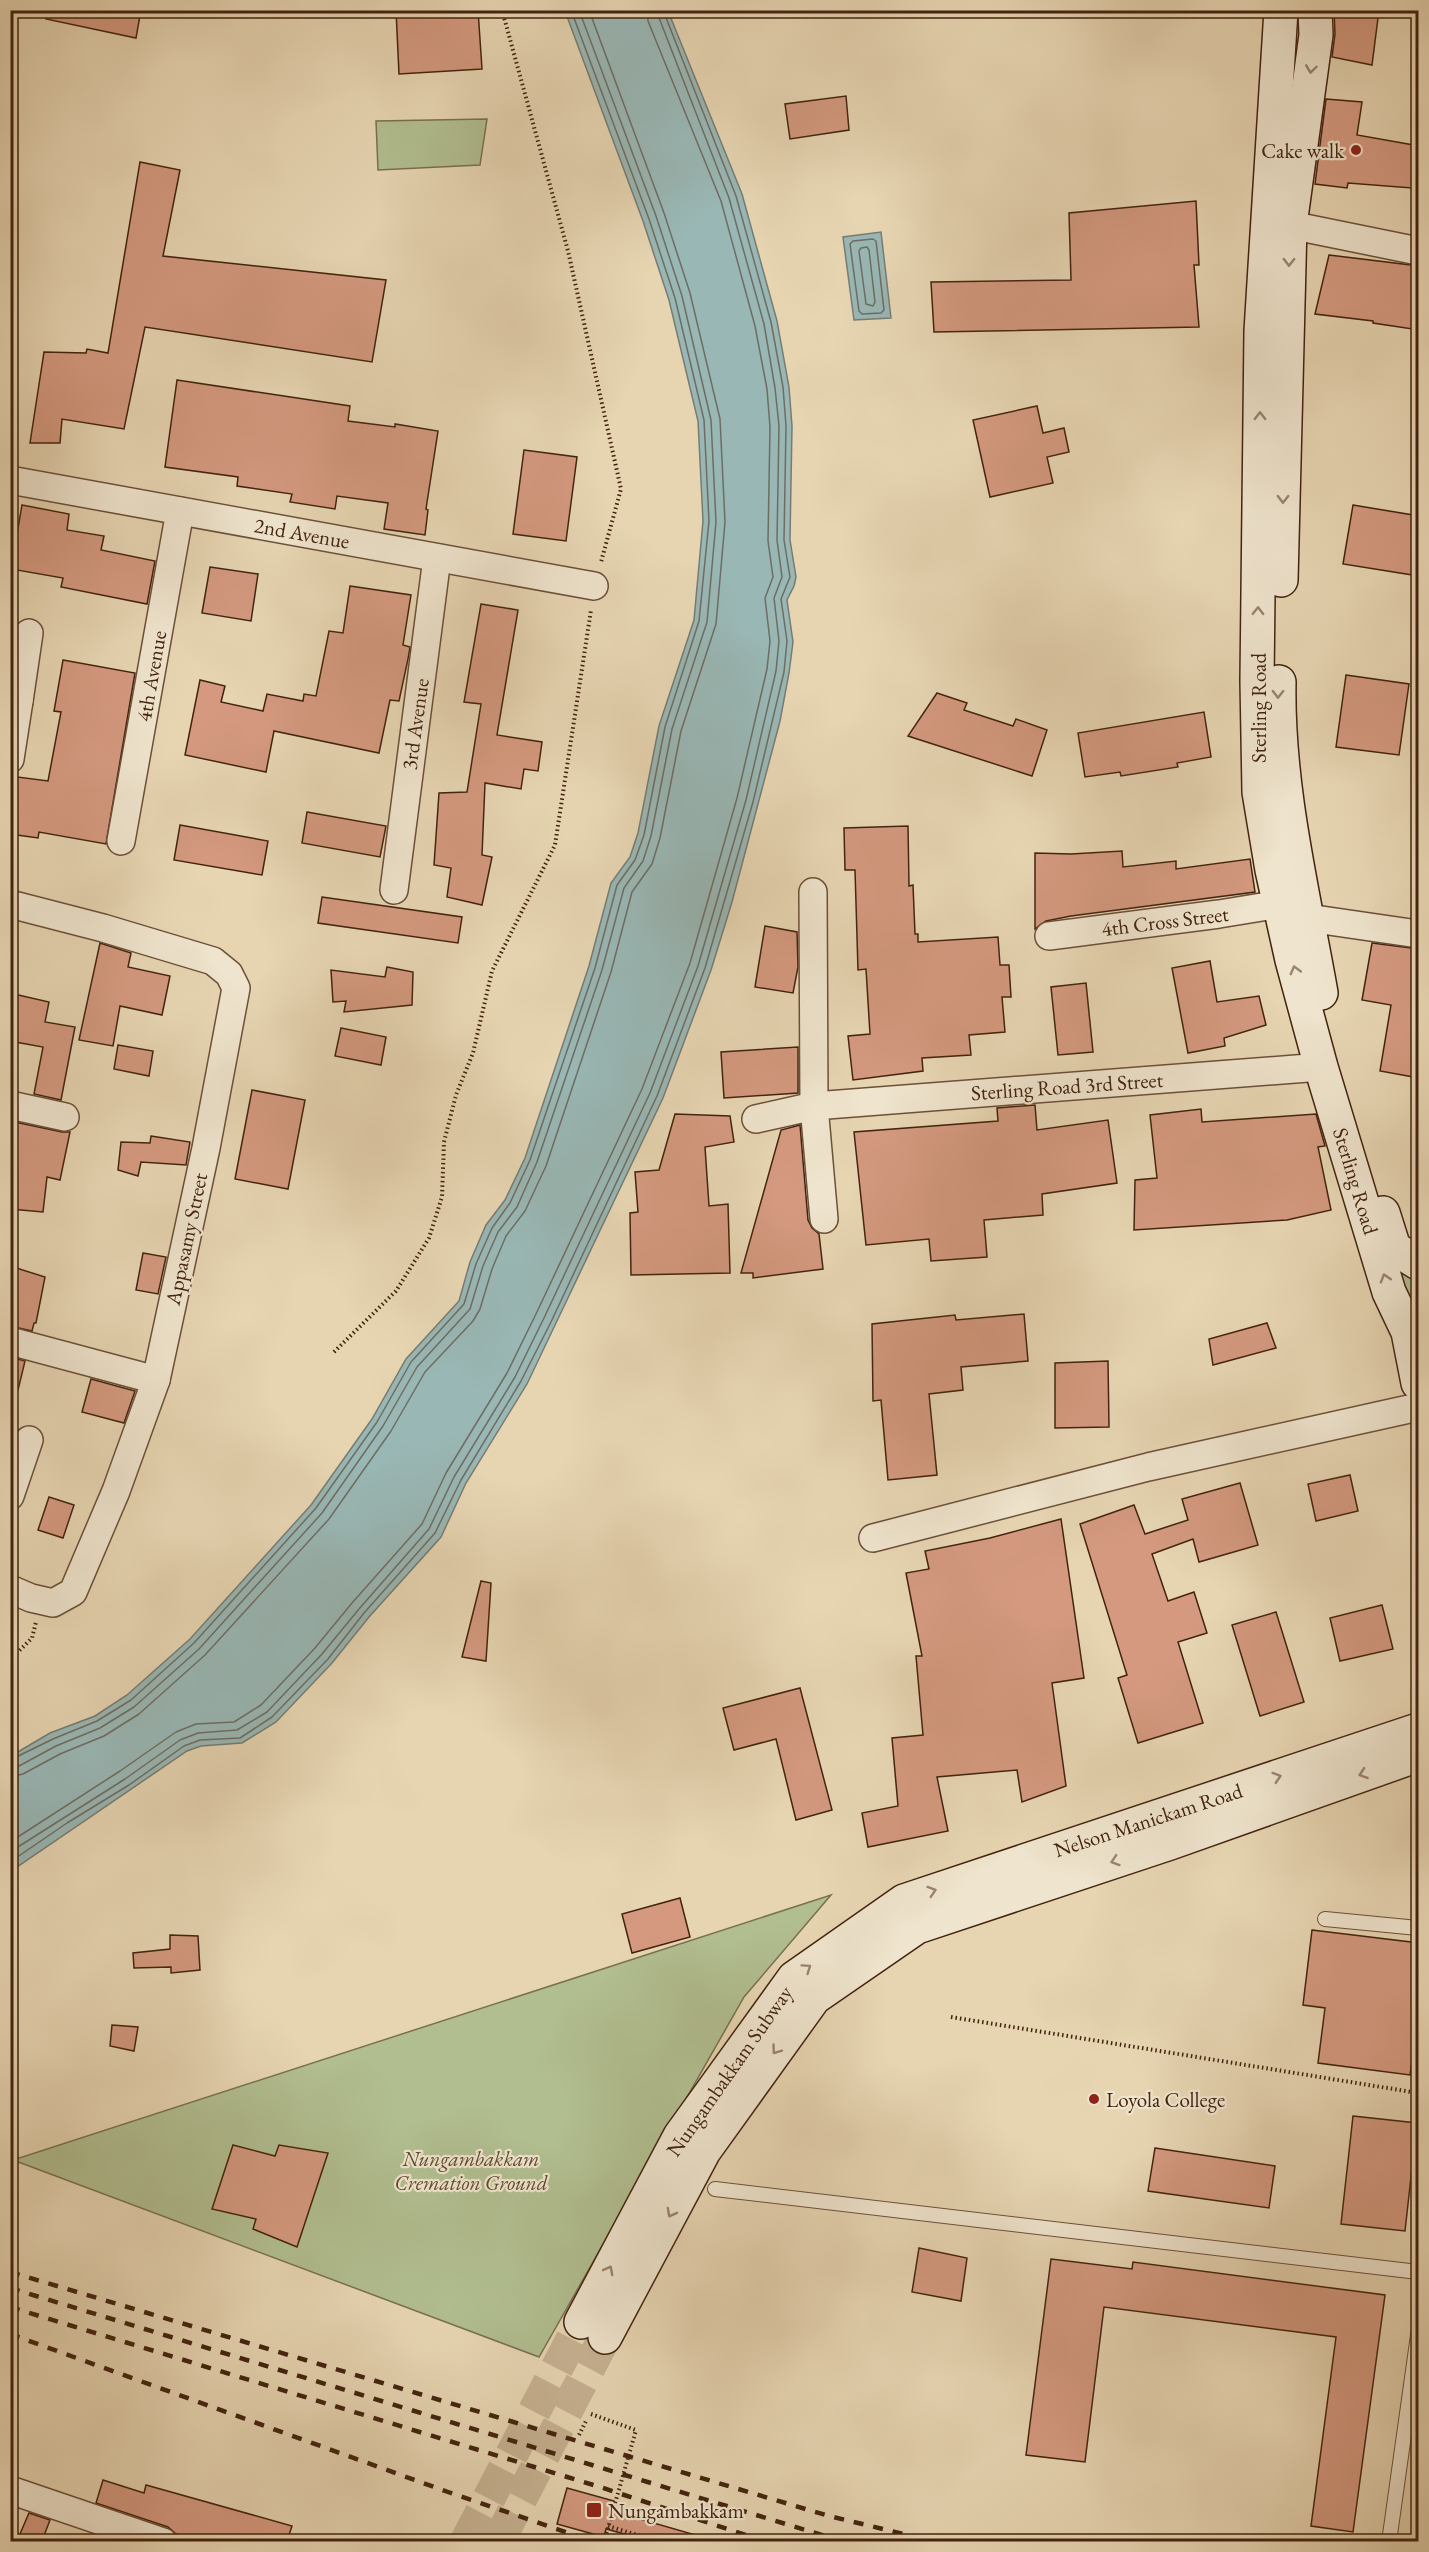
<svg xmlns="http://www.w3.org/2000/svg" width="1429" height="2552" viewBox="0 0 1429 2552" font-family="'EB Garamond',serif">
	<rect width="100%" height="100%" fill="#e7d5b2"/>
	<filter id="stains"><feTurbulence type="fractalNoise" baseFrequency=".00333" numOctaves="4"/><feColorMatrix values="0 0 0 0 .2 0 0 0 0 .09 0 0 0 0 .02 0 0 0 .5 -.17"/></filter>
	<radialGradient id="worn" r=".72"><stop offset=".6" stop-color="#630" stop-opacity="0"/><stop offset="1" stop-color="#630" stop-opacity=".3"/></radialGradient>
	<g fill="#b1be90" stroke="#7a7050" stroke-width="1.5">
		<path d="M487 119 480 165 378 170 376 121Z"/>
		<path d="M1393 1257 1418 1275V1294L1405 1303Z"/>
		<path d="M831 1895 744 1997 539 2357 13 2160Z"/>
	</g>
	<g fill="#99b7b5" stroke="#777c73" stroke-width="1.5">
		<path d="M565 11H668L742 194 777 321 789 387 792 426 790 540 796 577 794 586 787 600 793 642 789 673 780 721 732 902 711 970 663 1098 527 1384 466 1483 441 1537 369 1617 332 1663 276 1722 242 1743 201 1746 187 1751 11 1871V1756L50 1733 95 1716 127 1695 190 1639 311 1505 372 1419 406 1359 459 1301 470 1262 486 1225 505 1200 525 1158 589 966 611 883 630 857 638 833 659 726 694 620 703 521 698 421 669 300 643 221Z"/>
		<path d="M881 232 891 318 854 320 843 237Z"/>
	</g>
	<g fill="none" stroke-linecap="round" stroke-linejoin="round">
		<g stroke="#6e6d62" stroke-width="1.5">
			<path d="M873 239 876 241 884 310 881 313 862 314 859 311 850 244 853 241Z"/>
			<path d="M867 247 869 250 875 302 873 306 866 304 859 251 861 248Z"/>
			<path d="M10 1760 53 1739 97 1721 131 1700 194 1643 316 1508 377 1422 411 1362 464 1304 476 1264 492 1228 510 1203 530 1160 595 968 617 885 635 860 644 835 665 727 699 621 709 521 704 420 675 298 649 219 571 10"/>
			<path d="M10 1768 19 1766 56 1746 100 1728 134 1707 199 1649 322 1513 383 1426 417 1367 470 1309 483 1266 498 1232 517 1207 537 1162 602 970 624 888 643 861 651 836 672 729 707 622 716 522 711 420 682 296 656 216 579 10"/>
			<path d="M10 1777 23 1774 60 1754 104 1736 139 1714 205 1655 329 1519 391 1431 425 1372 473 1321 480 1309 492 1269 506 1236 525 1211 546 1166 611 972 632 892 652 864 660 838 681 731 716 624 725 522 720 419 690 293 664 213 589 10"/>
			<path d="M10 1842 120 1771 176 1732 196 1724 234 1722 261 1705 315 1648 352 1603 422 1524 446 1473 507 1373 536 1314 642 1089 690 963 737 798 767 669 770 641 765 598 773 577 768 541 770 427 767 389 755 326 721 201 648 21 647 10"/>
			<path d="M10 1852 125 1779 180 1740 198 1733 237 1730 267 1712 322 1654 359 1609 429 1529 454 1477 515 1377 544 1318 650 1093 698 966 746 800 776 671 779 641 774 598 782 577 777 540 779 426 775 388 764 324 729 198 656 10"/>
			<path d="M10 1862 67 1823 129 1785 184 1746 200 1740 240 1738 272 1717 328 1659 364 1613 435 1533 461 1480 521 1381 551 1322 657 1096 705 968 753 802 784 672 787 641 781 599 790 577 784 540 786 426 783 387 771 322 736 196 663 10"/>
		</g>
	</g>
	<g fill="#d4997f" stroke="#43230f" stroke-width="1.5">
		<path d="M47 10H141L136 38 46 19Z"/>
		<path d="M396 10H478L482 69 399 74Z"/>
		<path d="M1334 10H1379L1372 65 1332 57 1335 34Z"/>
		<path d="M846 96 849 130 790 139 785 104Z"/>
		<path d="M1326 99 1362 102 1357 135 1419 146V181L1414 178 1412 188 1348 183 1347 188 1315 184Z"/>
		<path d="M140 162 180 170 163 256 386 280 372 362 145 327 124 429 62 419 60 443H30L44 352 86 353 87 349 108 353Z"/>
		<path d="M1196 201 1199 265H1194L1199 327 934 332 931 282 1071 280 1069 213Z"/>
		<path d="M1329 255 1419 266V330L1373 323V321L1315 314Z"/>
		<path d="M177 380 350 406 348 421 395 427V424L438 431 426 509 428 510 425 535 384 529 388 503 337 496 335 509 290 502 292 494 237 486 238 477 165 467Z"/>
		<path d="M1037 406 1043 433 1064 428 1069 452 1047 457 1053 483 990 497 973 420Z"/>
		<path d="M524 450 577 457 566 541 513 534Z"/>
		<path d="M22 505 69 514 67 530 104 536 101 550 155 561 147 604 61 587 63 578 11 569Z"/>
		<path d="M1353 505 1419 516V576L1343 564Z"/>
		<path d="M210 567 258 574 251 621 202 613Z"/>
		<path d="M350 586 411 595 403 645 410 647 408 659 399 701 390 700 379 753 274 731 266 772 185 755 200 680 225 686 221 702 263 711 267 694 303 701 304 694 316 696 329 631 343 633Z"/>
		<path d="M481 604 518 610 497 735 542 742 538 771 524 769 521 789 485 783 482 855 492 857 482 905 447 897 451 868 434 865 439 793 467 792 481 704 464 702Z"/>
		<path d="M63 660 135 673 106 844 39 832 38 838 10 834V776L48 781 61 712 54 711Z"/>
		<path d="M1346 675 1409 684 1399 755 1336 747Z"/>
		<path d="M937 693 967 703 964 710 1013 726 1016 719 1047 730 1032 776 908 736Z"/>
		<path d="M1204 712 1211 757 1177 763 1178 767 1121 776 1120 772 1085 777 1078 733Z"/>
		<path d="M307 812 386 826 380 857 302 843Z"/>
		<path d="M180 825 268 841 262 875 174 860Z"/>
		<path d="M908 826 909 886 913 885 915 934H918V942L998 937 1000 965H1009L1011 997H1002L1005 1032 969 1035 971 1055 922 1058 923 1071 853 1080 848 1036 870 1034 866 969 858 970 855 870H845L844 828Z"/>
		<path d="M1122 851 1123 867 1176 861V869L1250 859 1255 892 1071 916 1046 921 1035 929V853L1071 854Z"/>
		<path d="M322 897 462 917 458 943 318 923Z"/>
		<path d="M765 926 797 932 798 967 793 993 755 987Z"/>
		<path d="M100 943 131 953 128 967 170 976 162 1015 120 1006 113 1046 79 1040Z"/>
		<path d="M1372 943 1419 949V1078L1380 1071 1391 1005 1362 1000Z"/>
		<path d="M1210 961 1217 1002 1259 996 1266 1025 1224 1038 1225 1046 1188 1053 1172 968Z"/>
		<path d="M387 967 413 972 412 1005 344 1012 346 1001 333 1002 331 970 385 977Z"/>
		<path d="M1086 983 1093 1052 1058 1055 1051 987Z"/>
		<path d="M14 994 49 1002 45 1022 75 1027 61 1100 34 1094 43 1047 10 1041V1009Z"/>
		<path d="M341 1028 386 1037 381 1065 335 1056Z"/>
		<path d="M118 1045 153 1051 149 1076 114 1069Z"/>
		<path d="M798 1047V1093L724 1098 721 1052Z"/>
		<path d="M252 1090 305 1100 288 1189 235 1179Z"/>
		<path d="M1035 1105 1037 1130 1108 1120 1117 1183 1042 1194 1043 1215 984 1220 987 1257 931 1261 929 1239 866 1245 854 1132 998 1121 997 1108Z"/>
		<path d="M1201 1109 1202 1122 1316 1114 1325 1146 1318 1147 1331 1210 1287 1220 1134 1230 1135 1180 1157 1178 1150 1115Z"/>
		<path d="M675 1114 730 1116 734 1142 705 1147 709 1206 728 1204 730 1273 631 1275 630 1213 638 1212 635 1172 659 1170Z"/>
		<path d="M10 1121 62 1132H70L60 1180 47 1177 43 1212 10 1209Z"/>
		<path d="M800 1125 808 1220 812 1228 819 1234 823 1269 753 1278V1273H741L781 1130Z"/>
		<path d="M151 1136 190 1142 186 1165 141 1162 138 1176 118 1170 121 1142 150 1143Z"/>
		<path d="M143 1253 166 1257 158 1294 136 1290Z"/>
		<path d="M10 1266 45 1277 36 1323H34L32 1331 10 1326Z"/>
		<path d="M1024 1314 1028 1361 961 1367 963 1390 929 1394 937 1475 888 1480 881 1400 873 1401 872 1324 955 1315 956 1320Z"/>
		<path d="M1267 1323 1276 1348 1213 1365 1209 1339Z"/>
		<path d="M10 1357 25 1361 18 1390 10 1389Z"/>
		<path d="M1108 1361 1109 1427 1055 1428V1363Z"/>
		<path d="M91 1379 135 1391 124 1423 82 1412Z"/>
		<path d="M1350 1475 1358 1511 1316 1521 1308 1484Z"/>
		<path d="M1240 1483 1258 1545 1199 1562 1193 1539 1152 1554 1168 1601 1194 1592 1207 1633 1178 1642 1203 1723 1138 1743 1118 1678 1127 1675 1080 1524 1134 1505 1145 1534 1188 1520 1182 1499Z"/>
		<path d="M49 1497 74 1505 63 1538 38 1530Z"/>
		<path d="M1061 1519 1084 1678 1052 1683 1066 1786 1022 1802 1017 1770 937 1777 948 1831 868 1847 862 1813 898 1806 892 1738 923 1735 916 1656H922L906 1573 929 1569 925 1551 990 1538Z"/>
		<path d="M481 1581 491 1583 486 1661 462 1657Z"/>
		<path d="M1382 1605 1393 1649 1340 1661 1330 1618Z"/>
		<path d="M1276 1612 1304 1702 1260 1716 1232 1625Z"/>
		<path d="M800 1688 832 1810 796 1820 776 1739 734 1750 723 1708Z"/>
		<path d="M680 1898 690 1937 632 1953 622 1914Z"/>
		<path d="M1312 1930 1419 1943V2008L1410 2075 1318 2063 1325 2008 1303 2005Z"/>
		<path d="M170 1935 198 1936 200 1970 171 1973V1967L134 1968 133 1953 170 1949Z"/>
		<path d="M112 2025 138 2027 134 2051 110 2046Z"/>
		<path d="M1353 2116 1417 2123 1405 2231 1341 2224Z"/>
		<path d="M233 2145 275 2156 279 2145 328 2153 297 2247 253 2229 256 2219 212 2209Z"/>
		<path d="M1155 2148 1275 2166 1269 2208 1148 2191Z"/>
		<path d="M919 2248 967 2258 961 2301 912 2292Z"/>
		<path d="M1051 2259 1132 2269 1133 2262 1385 2295 1353 2532 1311 2526 1336 2337 1104 2307 1085 2462 1026 2455Z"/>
		<path d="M103 2480 144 2493 146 2485 292 2526 287 2541H201L176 2534 168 2527 96 2503Z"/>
		<path d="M567 2488 614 2501 612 2511 699 2536V2541H650L606 2529 604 2537 557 2524Z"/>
		<path d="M29 2513 50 2520 42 2541H17Z"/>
	</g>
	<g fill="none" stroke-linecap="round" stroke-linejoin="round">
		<g stroke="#c6b191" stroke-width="33" stroke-dasharray="33 16" stroke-linecap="butt">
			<path d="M466 2542 581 2322"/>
			<path d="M498 2542 605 2337"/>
		</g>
		<g stroke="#6c5038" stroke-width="16">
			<g id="lane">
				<path d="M1325 1919 1418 1928"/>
				<path d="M715 2189 1418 2272"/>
				<path d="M1389 2542 1418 2335"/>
			</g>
		</g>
		<g stroke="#6c5038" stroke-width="30">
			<g id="street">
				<path d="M1290 225 1418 251"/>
				<path d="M10 480 594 586"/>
				<path d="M10 700 19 701 10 759"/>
				<path d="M19 701 29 633"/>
				<path d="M121 841 180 511"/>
				<path d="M394 890 437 558"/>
				<path d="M813 892 814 1106 824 1219"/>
				<path d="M10 904 103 928 213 961 229 974 236 988 206 1148 156 1380 116 1491 73 1592 53 1603 31 1598 10 1589"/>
				<path d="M1308 918 1418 934"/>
				<path d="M1049 936 1219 914 1280 904"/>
				<path d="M10 1105 65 1117"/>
				<path d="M756 1119 814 1106 1321 1067"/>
				<path d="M10 1341 156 1380"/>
				<path d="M10 1496 29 1440"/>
				<path d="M873 1538 1148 1467 1418 1407"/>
				<path d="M10 2490 163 2542"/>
			</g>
		</g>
		<g stroke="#43230f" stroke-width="36">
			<g id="secondary">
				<path d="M1281 10 1261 331 1257 681 1259 792 1272 870 1292 960 1321 1067 1389 1292 1408 1332 1418 1383"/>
				<path d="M1281 580 1290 225 1316 35 1315 10"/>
				<path d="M1279 682C1277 787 1303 891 1321 993"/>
				<path d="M1383 1213 1394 1248 1418 1263"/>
				<path d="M581 2322 680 2136 794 1978 904 1901 1418 1730"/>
				<path d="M605 2337 704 2151 814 1998 917 1927 1170 1843 1418 1755"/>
			</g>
		</g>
		<g stroke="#43230f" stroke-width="4" stroke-dasharray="1.5 3" stroke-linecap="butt">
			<path d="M502 10 568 251 621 489 601 562"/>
			<path d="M334 1352 396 1291 429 1238 442 1197 444 1142 456 1095 473 1053 492 971 555 845 591 610"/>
			<path d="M10 1660 32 1638 36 1622"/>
			<path d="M951 2017 1418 2093"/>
			<path d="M591 2414 636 2430"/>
			<path d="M579 2435 586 2421"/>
			<path d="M608 2526 660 2542"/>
			<path d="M519 2542 523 2534"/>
		</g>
		<use href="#lane" stroke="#efe4cd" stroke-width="14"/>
		<use href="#street" stroke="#efe4cd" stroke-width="27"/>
		<use href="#secondary" stroke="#efe4cd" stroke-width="33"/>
		<g stroke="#43230f" stroke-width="4.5" stroke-dasharray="10 10" stroke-linecap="butt">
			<path d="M10 2272 829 2516 937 2542"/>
			<path d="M10 2288 845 2542"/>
			<path d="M10 2307 600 2487 767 2542"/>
			<path d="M10 2334 448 2492 595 2542"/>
		</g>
		<path stroke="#43230f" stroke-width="4" stroke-dasharray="1.5 3" stroke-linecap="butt" d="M604 2542 636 2430"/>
	</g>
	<defs><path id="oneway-chevron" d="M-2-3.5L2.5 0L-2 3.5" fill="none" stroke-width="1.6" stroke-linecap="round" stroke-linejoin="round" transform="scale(1.5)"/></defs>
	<g stroke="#99846e">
		<use href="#oneway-chevron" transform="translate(1311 69) rotate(98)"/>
		<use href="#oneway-chevron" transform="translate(1289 262) rotate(91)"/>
		<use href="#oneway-chevron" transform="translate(1260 416) rotate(-90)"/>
		<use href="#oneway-chevron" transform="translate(1283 499) rotate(91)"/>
		<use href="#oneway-chevron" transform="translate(1258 611) rotate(-89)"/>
		<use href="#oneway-chevron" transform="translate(1278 694) rotate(91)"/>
		<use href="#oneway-chevron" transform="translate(1295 970) rotate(-105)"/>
		<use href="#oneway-chevron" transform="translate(1385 1278) rotate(-107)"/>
		<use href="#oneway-chevron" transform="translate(1363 1774) rotate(161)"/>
		<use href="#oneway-chevron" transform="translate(1277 1777) rotate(-18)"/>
		<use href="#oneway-chevron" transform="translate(1115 1861) rotate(162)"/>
		<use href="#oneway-chevron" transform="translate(932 1891) rotate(-18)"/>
		<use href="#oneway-chevron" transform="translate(807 1968) rotate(-35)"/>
		<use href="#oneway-chevron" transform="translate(776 2050) rotate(126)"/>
		<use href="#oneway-chevron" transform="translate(671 2213) rotate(118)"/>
		<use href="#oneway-chevron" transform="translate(609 2270) rotate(-62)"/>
	</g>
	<g fill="#8f2418" stroke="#efe4cd" stroke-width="2">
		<circle cx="1356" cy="150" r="6"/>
		<circle cx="1094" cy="2099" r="6"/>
		<rect x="586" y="2502" width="16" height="16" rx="3"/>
	</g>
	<g text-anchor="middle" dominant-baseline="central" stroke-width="4.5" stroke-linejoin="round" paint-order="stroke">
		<g font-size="21" fill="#43230f" stroke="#efe4cd" text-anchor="start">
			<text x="1344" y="150" text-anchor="end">Cake walk</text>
			<text x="1106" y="2099">Loyola College</text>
			<text x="608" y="2510">Nungambakkam</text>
		</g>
		<g font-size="21" fill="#43230f" stroke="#efe4cd">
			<text transform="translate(302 533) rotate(10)">2nd Avenue</text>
			<text transform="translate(151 676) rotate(-80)">4th Avenue</text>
			<text transform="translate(1258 708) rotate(-90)">Sterling Road</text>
			<text transform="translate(415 724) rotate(-82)">3rd Avenue</text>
			<text transform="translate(1165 921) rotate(-7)">4th Cross Street</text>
			<text transform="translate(1067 1086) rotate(-4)">Sterling Road 3rd Street</text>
			<text transform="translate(1356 1181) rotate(73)">Sterling Road</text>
			<text transform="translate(186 1239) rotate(-78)">Appasamy Street</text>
			<text transform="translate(1148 1820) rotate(-18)">Nelson Manickam Road</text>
			<text transform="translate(729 2071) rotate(-55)">Nungambakkam Subway</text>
		</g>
		<g font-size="21" font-style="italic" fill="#5e4a2f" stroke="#efe4cd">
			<text x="471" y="2158">Nungambakkam<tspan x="471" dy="24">Cremation Ground</tspan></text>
		</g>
	</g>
	<rect width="1429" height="2552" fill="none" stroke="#e7d5b2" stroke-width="36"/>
	<rect x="12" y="12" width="1405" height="2528" fill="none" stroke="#43230f" stroke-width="3"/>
	<rect x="18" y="18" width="1393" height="2516" fill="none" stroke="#43230f" stroke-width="1.5"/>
	<rect width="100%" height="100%" filter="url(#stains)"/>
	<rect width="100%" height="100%" fill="url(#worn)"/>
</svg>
